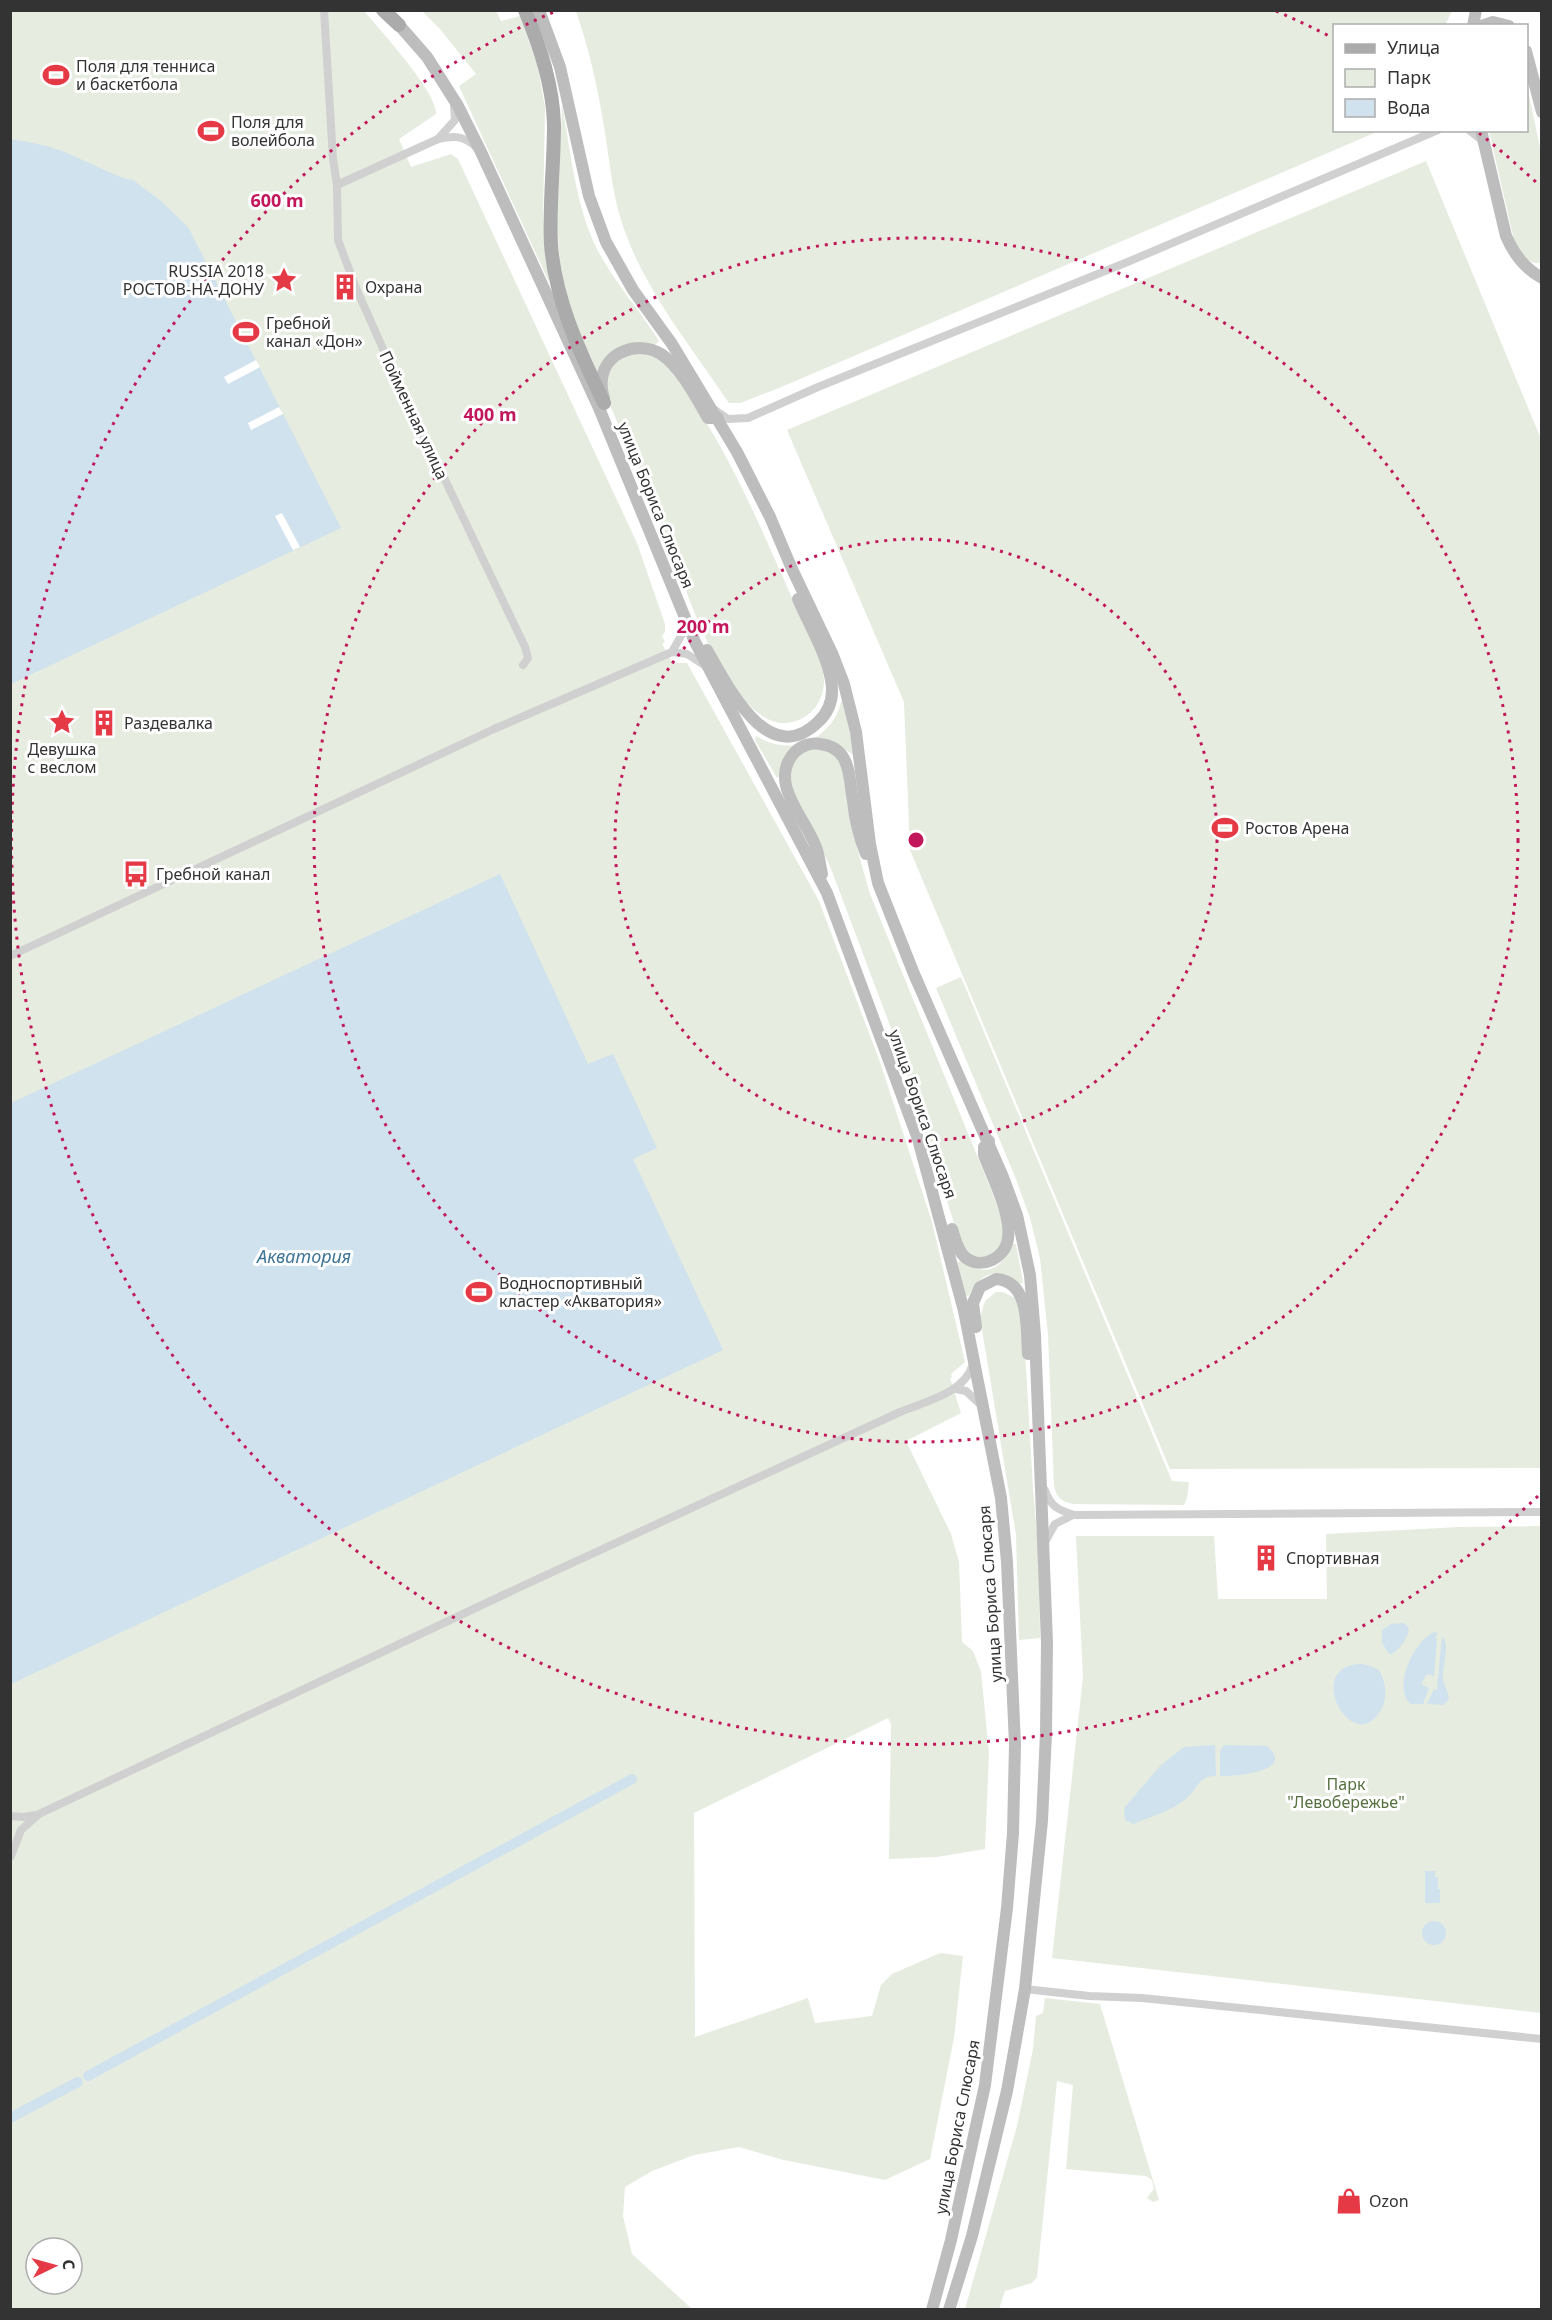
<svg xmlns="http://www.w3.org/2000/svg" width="1552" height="2320" viewBox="0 0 1552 2320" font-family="'Noto Sans',sans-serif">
	<rect width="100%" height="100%" fill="#fff"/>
	<g fill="#e6ecdf" fill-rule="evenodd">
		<path d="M11 11H364C379 29 438 93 436 114L399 139 411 167 451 154 458 159 637 543 665 624V632L662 636 665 642 662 644 673 663H687L819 901 880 1062 932 1222 965 1362 951 1374 952 1377 950 1378 961 1413 906 1441 951 1534 959 1562 962 1642 973 1651 981 1672 989 1753 985 1849 937 1857 889 1859 891 1724 888 1718 694 1813 695 2037 808 1998 815 2023 872 2016 881 1985 892 1974 940 1953 963 1956 954 2038 930 2159 885 2180 784 2160 739 2147 694 2155 652 2171 625 2187 623 2216 632 2254 692 2309 11 2310ZM36 2248H72V2284H36Z"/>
		<path d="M422 11H496L501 21 520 16 538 67 545 108 543 216 549 282 459 86 476 74 440 29Z"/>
		<path d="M576 11V10L1452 11 1445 25 1334 26V130L1379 131 779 388 740 403H729C690 345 642 287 621 220 611 188 609 153 603 121 597 84 588 46 576 11Z"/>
		<path d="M1527 86 1541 152V263C1531 264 1525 258 1517 253L1489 131 1526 130Z"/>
		<path d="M562 105C571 152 575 205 597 249 614 282 639 309 659 341L655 345C622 338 617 350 598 374 590 355 580 335 572 315 549 249 560 174 562 105Z"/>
		<path d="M1426 161 1541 439V1468L1170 1469 910 850 904 702 787 430Z"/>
		<path d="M633 352C648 355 660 356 669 367 677 377 683 388 690 397 734 462 764 535 796 607 804 627 825 662 824 683 823 699 815 712 801 719 750 745 705 640 691 604 666 536 638 469 609 403 604 377 608 363 633 352Z"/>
		<path d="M843 701 854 753 852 754 835 744 811 741C826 731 837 720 841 702Z"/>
		<path d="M756 736C771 745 784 747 801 745L779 776 777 778 755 740Z"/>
		<path d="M815 747 826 749 836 756 843 769 853 834 870 894 992 1192C997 1207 1011 1234 1000 1248 996 1252 989 1256 984 1259L972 1256 960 1242 901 1055 830 866 791 789 789 772 794 760 803 751Z"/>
		<path d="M961 977 1172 1481 1189 1482 1187 1498 1184 1505 1074 1504C1062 1502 1056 1498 1054 1485L1048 1335 1040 1258 1030 1218 1016 1179 936 988Z"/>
		<path d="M1013 1244H1016L1023 1282 1021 1284C994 1271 986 1267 968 1296L965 1295 957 1263 960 1261C966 1263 970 1268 977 1269 998 1273 1005 1259 1013 1244Z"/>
		<path d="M996 1292H1003L1015 1298 1023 1315 1033 1489 1039 1556 1040 1638 1019 1640 1016 1535 980 1318 985 1301Z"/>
		<path d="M1541 1526V2013L1052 1958 1083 1677 1076 1536H1214L1218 1599H1327L1326 1534 1460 1527Z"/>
		<path d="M1045 1998 1100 2004 1159 2200 1153 2202 1147 2198 1154 2189 1152 2180 1146 2176 1066 2169 1073 2085 1057 2081 1037 2277 1032 2283 1005 2291 999 2309H965L1017 2126 1033 2049 1036 2016 1043 2013Z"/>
	</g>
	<g fill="#cfe2ee">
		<path d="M11 139C28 142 46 145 62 151 76 156 124 181 133 180L161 201 188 227 341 528 11 684Z"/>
		<path d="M500 874 588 1064 613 1054 657 1148 633 1159 723 1350 11 1684V1103Z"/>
		<path d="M1404 1623 1409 1628C1408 1639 1399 1650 1390 1655L1382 1643V1630L1391 1624Z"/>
		<path d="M1434 1632 1438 1633 1435 1638 1437 1639 1434 1676 1427 1674 1421 1684 1429 1688 1423 1704H1411C1392 1687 1414 1641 1434 1632Z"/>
		<path d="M1442 1636C1451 1646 1442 1665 1443 1677 1443 1686 1449 1691 1449 1700L1443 1705 1427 1704 1434 1689 1437 1690Z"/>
		<path d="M1361 1664 1371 1666 1379 1670C1386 1682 1388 1698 1381 1710 1352 1759 1302 1665 1361 1664Z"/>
		<path d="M1215 1745 1216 1776C1198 1776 1198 1788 1187 1798 1172 1811 1151 1816 1134 1824L1125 1820 1124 1808 1161 1765 1184 1747Z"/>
		<path d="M1224 1745 1267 1746C1297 1772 1234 1776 1220 1776V1750Z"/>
		<path d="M1425 1871H1435V1877H1438V1889H1440V1903H1425Z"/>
		<circle cx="1434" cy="1933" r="12"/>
	</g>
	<g fill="#fff">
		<path d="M256 360 260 367 228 384 224 377Z"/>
		<path d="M279 407 283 414 251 430 248 423Z"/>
		<path d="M282 513 300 547 293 550 275 516Z"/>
	</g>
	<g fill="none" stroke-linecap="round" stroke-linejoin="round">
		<g stroke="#cfe2ee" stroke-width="10">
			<path d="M88 2076 632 1779"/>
			<path d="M10 2118 78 2082"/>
		</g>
		<g stroke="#d0d0d0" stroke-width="8">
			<path d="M324 10 333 159 337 185 338 240 356 288 392 369 525 647 528 658 523 665"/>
			<path d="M1469 130 1483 141"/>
			<path d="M438 139 455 120 454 104"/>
			<path d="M337 185 438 139C454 136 463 135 476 147"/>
			<path d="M715 410 728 419 748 418 818 387 1130 261 1438 130"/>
			<path d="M672 652 682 634 684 617"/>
			<path d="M10 956 494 729 672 652 687 654 707 667"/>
			<path d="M956 1389 966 1391 982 1406"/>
			<path d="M1045 1490C1050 1506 1058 1510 1074 1515L1542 1512"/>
			<path d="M1045 1542 1055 1524 1073 1515"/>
			<path d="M10 1816 24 1817 36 1815"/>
			<path d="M11 1856 21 1830 39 1814 518 1588 900 1412C926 1401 964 1394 973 1364"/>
			<path d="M1025 1989 1089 1996 1142 1998 1542 2039"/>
		</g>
		<g stroke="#bdbdbd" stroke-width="12">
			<path d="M539 10 560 67 589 196 606 242 633 290 672 344 737 452 770 517 792 569 832 653 844 684 856 732 870 844 878 883 914 974 1003 1177 1017 1215 1030 1275 1035 1335 1047 1643 1046 1733 1042 1821 1025 1989 1007 2091 972 2236 949 2310"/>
			<path d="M393 18 427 57 458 106 481 152 599 408 695 642 827 893 918 1139 964 1311 1001 1498 1007 1562 1015 1745 1013 1833 1007 1908 985 2085 951 2240 932 2310"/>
			<path d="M1473 26 1476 10"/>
			<path d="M1481 26 1493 22 1509 26"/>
			<path d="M1526 51 1542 112"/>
			<path d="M1481 130 1506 236C1514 254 1524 268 1542 278"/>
			<path d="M604 398C602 392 601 386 602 379 605 352 638 340 661 354 680 366 697 399 708 418H718"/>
			<path d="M707 650C727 684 768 771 818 722 830 711 834 696 831 680 826 652 809 625 798 599"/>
			<path d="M822 874C820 865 819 855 816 847 805 817 767 782 795 752 801 746 811 742 820 744 829 745 838 749 843 757 851 770 850 787 853 801 855 820 859 837 866 854"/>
			<path d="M952 1229C955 1238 957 1251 966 1258 982 1270 1005 1258 1008 1239 1012 1215 992 1177 984 1155V1147L989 1141"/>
			<path d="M976 1327 973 1303 980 1287 996 1279C1031 1281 1026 1330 1028 1354"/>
		</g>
		<g stroke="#ababab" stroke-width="14">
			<path d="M383 10 399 25"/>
			<path d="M525 10C540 47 553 85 554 125 554 165 549 204 551 244 555 301 580 352 604 403"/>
		</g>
	</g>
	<g fill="none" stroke="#c2185b" stroke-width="3" stroke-dasharray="3 6">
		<circle cx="916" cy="840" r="301"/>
		<circle cx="916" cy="840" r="602"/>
		<path d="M1538 1496A904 904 0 1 1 556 11M1276 11A904 904 0 0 1 1333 38M1479 133A904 904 0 0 1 1538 184"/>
	</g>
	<defs>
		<g id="stadium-bare" transform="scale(2.07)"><path d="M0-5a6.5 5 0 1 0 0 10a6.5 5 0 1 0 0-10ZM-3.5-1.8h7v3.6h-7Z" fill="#e63946" stroke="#fff" stroke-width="2.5" paint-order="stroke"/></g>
		<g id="sight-bare" transform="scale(2.07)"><path d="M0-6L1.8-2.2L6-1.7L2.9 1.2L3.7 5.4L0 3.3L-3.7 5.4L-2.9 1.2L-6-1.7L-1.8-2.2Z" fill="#e63946" stroke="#fff" stroke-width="2.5" paint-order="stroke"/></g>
		<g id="building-bare" transform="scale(2.07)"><path d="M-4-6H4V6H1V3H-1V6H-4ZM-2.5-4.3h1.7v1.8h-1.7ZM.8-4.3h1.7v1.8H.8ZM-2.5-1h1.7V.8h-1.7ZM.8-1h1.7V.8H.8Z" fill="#e63946" stroke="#fff" stroke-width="2.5" paint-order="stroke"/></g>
		<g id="bus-bare" transform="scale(2.07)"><path d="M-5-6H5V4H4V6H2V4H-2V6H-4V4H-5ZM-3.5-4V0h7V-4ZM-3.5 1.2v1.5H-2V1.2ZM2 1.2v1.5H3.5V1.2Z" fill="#e63946" stroke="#fff" stroke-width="2.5" paint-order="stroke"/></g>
		<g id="shop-bare" transform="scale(2.07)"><path d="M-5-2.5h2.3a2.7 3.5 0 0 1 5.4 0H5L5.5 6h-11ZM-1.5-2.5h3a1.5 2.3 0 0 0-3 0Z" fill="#e63946" stroke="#fff" stroke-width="2.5" paint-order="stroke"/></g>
	</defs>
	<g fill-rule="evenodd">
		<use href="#stadium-bare" x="56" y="75"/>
		<use href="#stadium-bare" x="211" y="131"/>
		<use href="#sight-bare" x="284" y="280"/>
		<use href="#building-bare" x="345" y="287"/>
		<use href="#stadium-bare" x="246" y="332"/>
		<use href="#sight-bare" x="62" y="722"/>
		<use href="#building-bare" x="104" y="723"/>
		<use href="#stadium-bare" x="1225" y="828"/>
		<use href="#bus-bare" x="136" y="874"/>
		<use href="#stadium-bare" x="479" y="1292"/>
		<use href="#building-bare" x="1266" y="1558"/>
		<use href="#shop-bare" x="1349" y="2201"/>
	</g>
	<g text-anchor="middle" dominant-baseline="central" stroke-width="6" stroke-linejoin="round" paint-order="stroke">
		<g font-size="16" fill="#333" stroke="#fff" text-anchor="start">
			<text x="76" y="66">Поля для тенниса<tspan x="76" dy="18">и баскетбола</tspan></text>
			<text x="231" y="122">Поля для<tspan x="231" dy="18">волейбола</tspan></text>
			<text x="264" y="271" text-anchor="end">RUSSIA 2018<tspan x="264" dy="18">РОСТОВ-НА-ДОНУ</tspan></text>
			<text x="365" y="287">Охрана</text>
			<text x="266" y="323">Гребной<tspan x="266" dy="18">канал «Дон»</tspan></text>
			<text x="124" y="723">Раздевалка</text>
			<text x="62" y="749" text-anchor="middle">Девушка<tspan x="62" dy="18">с веслом</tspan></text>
			<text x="1245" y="828">Ростов Арена</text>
			<text x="156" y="874">Гребной канал</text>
			<text x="499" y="1283">Водноспортивный<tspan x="499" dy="18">кластер «Акватория»</tspan></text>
			<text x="1286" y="1558">Спортивная</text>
			<text x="1369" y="2201">Ozon</text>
		</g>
		<g font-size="16" fill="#333" stroke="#fff">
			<text transform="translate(414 415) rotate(65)">Пойменная улица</text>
			<text transform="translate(656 505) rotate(68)">улица Бориса Слюсаря</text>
			<text transform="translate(923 1114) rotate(71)">улица Бориса Слюсаря</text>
			<text transform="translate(990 1594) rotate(-94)">улица Бориса Слюсаря</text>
			<text transform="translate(957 2127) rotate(-79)">улица Бориса Слюсаря</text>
		</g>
		<g font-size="16" fill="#56703f" stroke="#fff">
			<text x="1346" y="1784">Парк<tspan x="1346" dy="18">"Левобережье"</tspan></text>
		</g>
		<g font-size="18" font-style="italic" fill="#3f7597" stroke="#fff">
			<text x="304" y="1256">Акватория</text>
		</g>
	</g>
	<circle cx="916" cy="840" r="9" fill="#c2185b" stroke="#fff" stroke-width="3"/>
	<g font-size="18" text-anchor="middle" font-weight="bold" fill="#c2185b" stroke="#fff" stroke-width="6" stroke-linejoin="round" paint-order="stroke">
		<text x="277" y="207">600 m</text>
		<text x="490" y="421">400 m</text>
		<text x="703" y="633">200 m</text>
	</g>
	<rect width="1552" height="2320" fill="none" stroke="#333333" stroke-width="24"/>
	<rect x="1333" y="24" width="195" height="108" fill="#ffffff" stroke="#adadad" stroke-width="1.5"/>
	<rect x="1345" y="44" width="30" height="9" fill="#ababab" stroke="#adadad" stroke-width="1.5"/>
	<text x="1387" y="54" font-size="18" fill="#333333">Улица</text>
	<rect x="1345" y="69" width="30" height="18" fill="#e6ecdf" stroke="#adadad" stroke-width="1.5"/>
	<text x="1387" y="84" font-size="18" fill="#333333">Парк</text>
	<rect x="1345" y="99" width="30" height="18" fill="#cfe2ee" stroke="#adadad" stroke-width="1.5"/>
	<text x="1387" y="114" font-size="18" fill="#333333">Вода</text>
	<g transform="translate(54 2266) rotate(85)"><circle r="28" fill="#ffffff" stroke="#adadad" stroke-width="1.5"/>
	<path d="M0-4.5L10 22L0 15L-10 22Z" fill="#e63946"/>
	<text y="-9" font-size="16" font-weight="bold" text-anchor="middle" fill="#333333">С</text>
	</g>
</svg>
